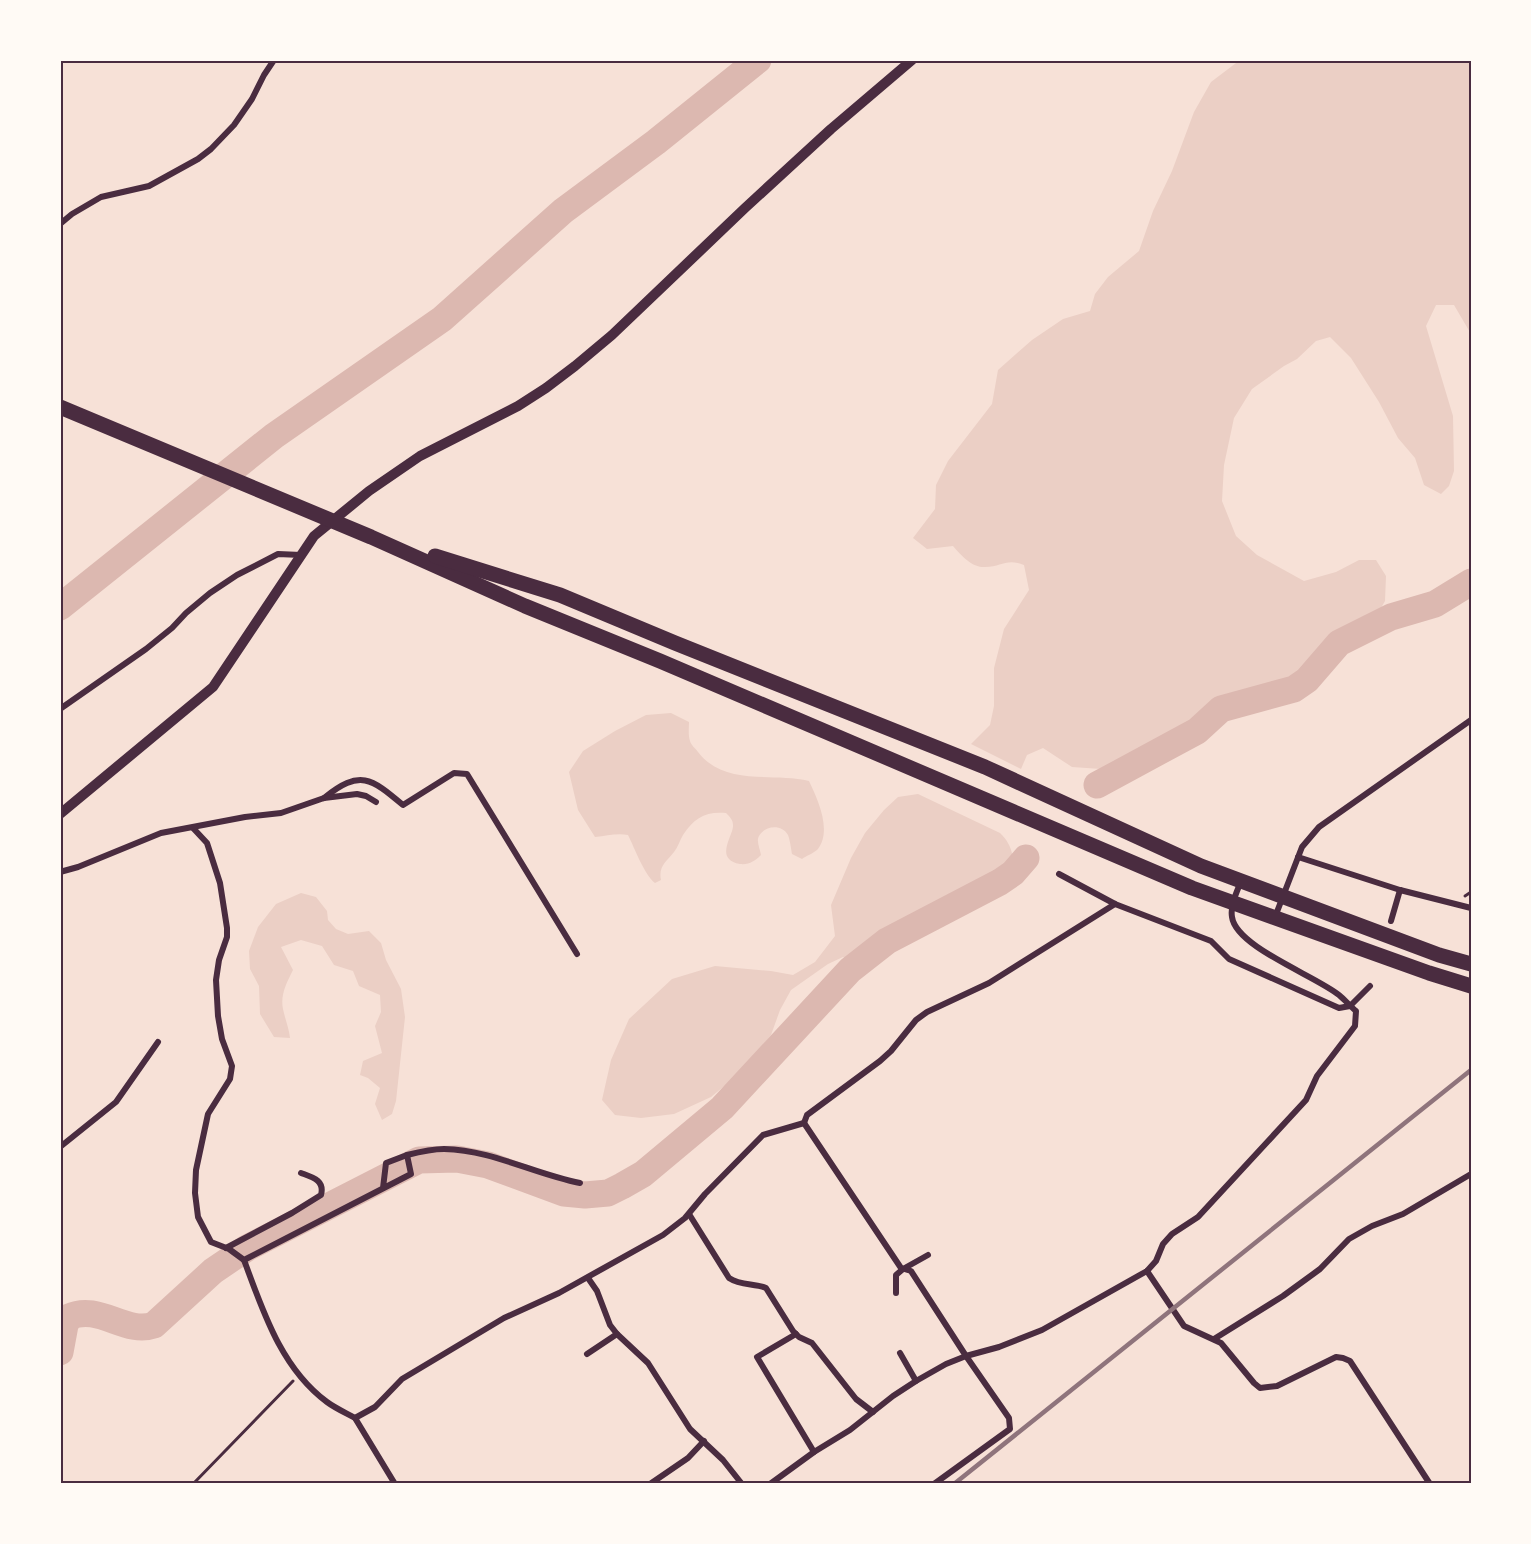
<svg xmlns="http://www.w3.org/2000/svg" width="1531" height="1544" viewBox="0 0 1531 1544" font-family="Montserrat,sans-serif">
	<rect width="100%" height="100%" fill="#f7e1d7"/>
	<g fill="#ebcfc5">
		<path d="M1240 60H1471V334L1454 305H1436L1426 326 1453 416 1454 471 1449 486 1441 494 1424 485 1415 458 1398 438 1379 402 1351 358 1330 337 1316 341 1297 359 1284 366 1252 389 1234 418 1224 465 1222 501 1236 536 1257 555 1304 581 1336 572 1359 560H1376L1386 576 1385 601 1377 615 1356 625 1329 640 1297 681 1276 691 1244 695 1218 704 1194 725 1116 768 1101 769 1072 767 1043 748 1027 755 1021 769 971 744 990 725 994 706V668L1004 629 1029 590 1024 565C1006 558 1002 567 985 567 972 568 961 555 953 546L927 549 913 538 935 509 936 485 948 461 992 404 998 370 1032 340 1063 319 1090 311 1095 294 1108 277 1139 251 1153 211 1172 171 1194 112 1211 82Z"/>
		<path d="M671 713 689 722C689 727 688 735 690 741 691 745 696 749 698 752 725 787 772 772 809 781 818 800 832 830 818 849 814 853 806 856 802 859L792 854C791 848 790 840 788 835 782 824 765 825 759 836 756 841 760 849 761 855 755 861 749 865 740 864 713 859 734 835 733 825 733 820 730 817 726 813 706 811 694 818 683 835 680 840 678 847 674 852 667 861 658 866 661 880L655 883C644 874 635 849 628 835 616 833 607 836 595 837L578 810 569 772 583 751 615 731 646 715Z"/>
		<path d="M918 794 1000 833C1014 846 1014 861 1014 879 983 912 935 924 896 945 887 950 878 957 869 964L851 961 843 957 828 964 791 990 780 1010 771 1035 740 1073 711 1097 674 1114 641 1118 615 1115 602 1100 611 1060 629 1019 672 979 715 966 771 971 793 975 815 962 835 936 831 905 851 858 865 833 884 810 898 797Z"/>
		<path d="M301 893 316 897 327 911 328 920 336 929 348 934 369 931 381 943 386 960 401 989 405 1017 396 1101 392 1114 382 1120 375 1104 380 1088 368 1078 360 1075 363 1061 382 1053 375 1026 381 1012 380 995 359 986 353 971 334 965 322 946 301 940 281 947 293 970C287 982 280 995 283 1009 285 1019 289 1028 290 1038L274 1037 260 1014 259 986 250 969 249 951 258 927 276 904Z"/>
	</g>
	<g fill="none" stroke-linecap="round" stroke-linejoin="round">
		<g stroke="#dcb8b0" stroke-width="27">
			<path d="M60 607 274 436 442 319 563 211 656 142 758 60"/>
			<path d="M1097 785 1197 731 1221 709 1294 689 1307 680 1339 643 1391 617 1435 604 1471 582"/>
			<path d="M60 1352 65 1325 69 1317C99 1303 125 1335 154 1325L213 1271 247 1248 419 1160 457 1159 488 1165 564 1193 585 1195 608 1193 622 1186 643 1174 722 1108 850 970 887 941 1000 882 1013 873 1026 858"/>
		</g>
		<g stroke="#4a2c40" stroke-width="3">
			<path d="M1465 896 1471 892"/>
			<path d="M193 1484 293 1381"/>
		</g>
		<g stroke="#4a2c40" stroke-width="6">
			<path d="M60 224 72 214 101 197 149 186 198 159 211 149 234 125 252 99 264 75 274 60"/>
			<path d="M60 709 146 649 172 628 186 613 210 593 237 575 278 554 301 555"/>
			<path d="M324 798C360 769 371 778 403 805L454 773 467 774 577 954"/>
			<path d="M193 828 207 843 220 883 227 928V937L219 960 216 980 218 1016 222 1039 232 1066 230 1079 208 1114 196 1170 195 1193 198 1217 211 1242 229 1249 244 1260 411 1174 407 1155 386 1163 383 1188"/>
			<path d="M1298 857 1400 890 1471 908"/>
			<path d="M60 872 78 867 161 833 245 817 281 813 324 798 357 794 366 796 376 802"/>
			<path d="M1059 874 1115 904 1211 941 1229 959 1339 1008 1350 1006 1370 986"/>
			<path d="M1275 917 1302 847 1319 827 1471 720"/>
			<path d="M1391 921 1400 890"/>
			<path d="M804 1123 901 1268 911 1271 966 1356 1009 1418 1010 1429 934 1484"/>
			<path d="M804 1123 807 1115 880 1061 891 1051 916 1020 927 1012 989 983 1115 904"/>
			<path d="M60 1147 116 1102 158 1042"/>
			<path d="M407 1155C419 1152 432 1149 444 1149 492 1150 534 1174 580 1183"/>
			<path d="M689 1214 729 1278C741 1286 754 1283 766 1288L793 1331 799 1337 812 1343 856 1399 873 1412"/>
			<path d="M226 1248 292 1213 321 1195C325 1180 312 1177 301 1173"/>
			<path d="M244 1260C263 1311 281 1368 327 1402 335 1408 346 1413 355 1418L375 1407 402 1379 504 1318 559 1293 663 1235 685 1218 705 1194 763 1135 804 1123"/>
			<path d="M1147 1271 1184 1326 1221 1343 1254 1383 1260 1388 1277 1386 1336 1357 1343 1358 1350 1361 1430 1484"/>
			<path d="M588 1278 597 1291 610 1325 617 1334 648 1363 690 1429 723 1460 742 1484"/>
			<path d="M896 1293V1275L903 1269 928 1255"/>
			<path d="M796 1334 757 1357 814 1452"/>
			<path d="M1214 1339 1283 1296 1320 1269 1349 1239 1372 1226 1403 1214 1471 1174"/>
			<path d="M900 1353 916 1381"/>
			<path d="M587 1354 617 1334"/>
			<path d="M355 1418 395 1484"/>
			<path d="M650 1484 688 1458 704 1441"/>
			<path d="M770 1484 814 1452 850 1430 893 1396 916 1381 946 1364 966 1356 999 1347 1042 1330 1147 1271 1156 1261 1163 1244 1172 1234 1198 1217 1306 1100 1317 1076 1355 1026 1356 1011C1350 1006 1345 1000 1339 995 1316 976 1236 947 1232 917 1230 905 1237 892 1241 881"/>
		</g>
		<path stroke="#4a2c40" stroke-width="10" d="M60 814 213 687 314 536 369 491 420 456 518 406 546 388 575 366 612 335 745 208 831 129 912 60"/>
		<g stroke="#4a2c40" stroke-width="15">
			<path d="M60 407 371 537 525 606 660 661 1192 888 1429 973 1471 986"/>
			<path d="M435 556 560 595 675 643 985 767 1201 866 1439 955 1471 964"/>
		</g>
		<path stroke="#8f747c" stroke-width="4.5" d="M954 1484 1471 1070"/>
	</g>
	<rect width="1531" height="1544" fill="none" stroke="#fffaf5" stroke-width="123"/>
	<rect x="62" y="62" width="1408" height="1420" fill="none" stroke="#4a2c40" stroke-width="2"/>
</svg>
